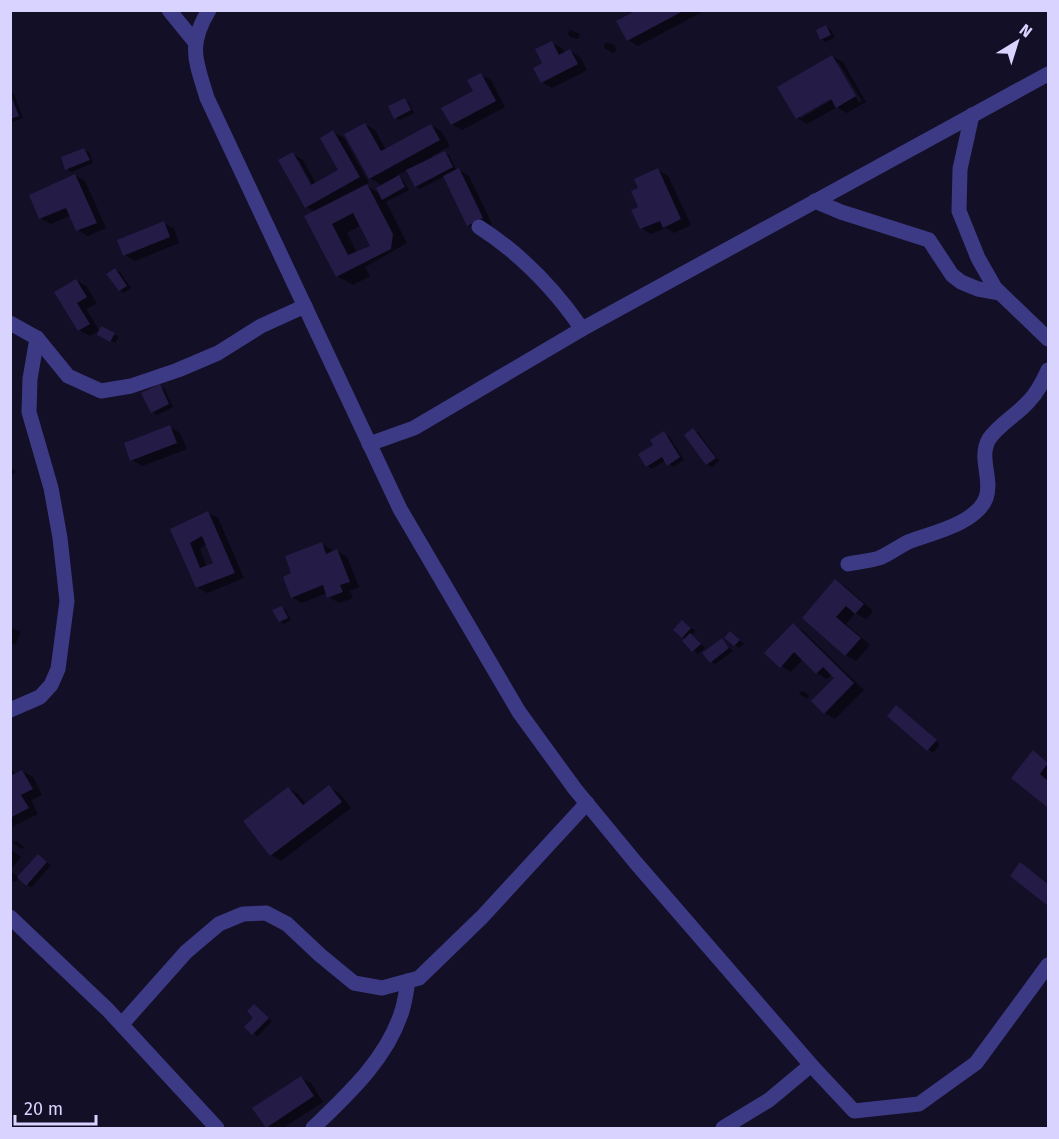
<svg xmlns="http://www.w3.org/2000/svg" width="1059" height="1139" viewBox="0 0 1059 1139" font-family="'Fira Sans',sans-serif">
	<rect width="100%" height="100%" fill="#130f26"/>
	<g fill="#0007" fill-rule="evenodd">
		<path d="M640 10H701L702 12 638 46 628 40Z"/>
		<path d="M826 27 830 29 835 37 826 42 821 39Z"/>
		<path d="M570 30 580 34 578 39 570 37 568 33Z"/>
		<path d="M552 43 562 48 565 53 570 51 580 57 587 70 552 88 542 82 544 64Z"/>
		<path d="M605 43H610L615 46 616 51 613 53 604 48Z"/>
		<path d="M832 56 843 62 866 102 847 113 837 107 807 124 797 118ZM836 63H839L862 101 859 103ZM836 94 838 96 800 119V115Z"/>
		<path d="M481 75 491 80 505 107 462 130 452 124 475 92Z"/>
		<path d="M10 92 14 94 23 118 10 123Z"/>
		<path d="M405 100 409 103 414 113 400 120 396 118Z"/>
		<path d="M365 124 375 130 386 150 431 125 441 131 450 146 432 156 433 159 445 153 449 155 457 171 459 170 469 176 492 224 478 231 468 225 445 176 420 189 416 186 407 170 396 176 403 180 409 190 386 202 407 243 365 267 370 276 353 285 337 276 316 212 306 207 293 154 303 160 316 184 340 170 333 132 344 138 369 183 365 185 381 194 383 186 370 178 346 134ZM296 161H299L316 191 314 192ZM361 225 372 246 357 253 347 233Z"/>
		<path d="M84 150 89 152 93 163 71 172 67 169Z"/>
		<path d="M658 170 668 176 691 225 674 233 666 228 651 234 641 228 640 189Z"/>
		<path d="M75 175 85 181 106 228 88 236 78 230 71 215 51 224 40 218Z"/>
		<path d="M164 223 174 229 179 243 135 261 125 255Z"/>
		<path d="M115 270 120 272 131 288 124 293 120 290Z"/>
		<path d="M76 280 86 286 97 303 86 309 99 330 90 336 79 330 56 293Z"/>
		<path d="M102 328 119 337 115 343 99 334Z"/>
		<path d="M159 386 164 388 173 407 157 415 152 412Z"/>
		<path d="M170 427 180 433 187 449 142 466 132 460Z"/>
		<path d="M694 430 698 432 719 461 712 467 707 464Z"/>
		<path d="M664 433 669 436 684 460 673 467 666 460 652 469 647 466 655 445Z"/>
		<path d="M10 465 16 472 10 476Z"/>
		<path d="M208 513 218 518 244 578 207 593 197 587 172 530ZM207 544 215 564 207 567 200 549Z"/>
		<path d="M322 544 332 550 333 553 337 551 347 557 359 587 350 591 353 598 339 603 329 597 327 593 302 603 292 597 293 574Z"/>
		<path d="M836 581 846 587 873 611 866 619 855 613 846 624 870 645 856 661 845 655 804 618Z"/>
		<path d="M282 607 286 610 291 620 284 624 280 621Z"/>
		<path d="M683 621 695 631 691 635 705 648 698 654 684 641 686 639 683 637Z"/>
		<path d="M793 625 803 631 864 690 835 719 825 713 836 678 832 674 827 679 817 673 803 659 791 672 781 666Z"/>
		<path d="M10 627 21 632 15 645 10 643Z"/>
		<path d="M735 636 744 644 739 648 735 645Z"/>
		<path d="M722 640 733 651 715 664 711 661Z"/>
		<path d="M803 691 809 695 808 699 799 694 800 692Z"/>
		<path d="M897 707 940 744 933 753 889 716Z"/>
		<path d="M1033 752 1048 762V806L1013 778Z"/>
		<path d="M10 767 16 775 22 771 33 777 42 795 31 800 38 814 10 828Z"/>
		<path d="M329 787 339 793 351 808 281 861 271 855 288 788 298 794 306 804Z"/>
		<path d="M16 841 24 847 22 849 13 843Z"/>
		<path d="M10 849 21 857 12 868 10 867Z"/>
		<path d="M38 856 51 865 32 887 27 885Z"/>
		<path d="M1021 864 1048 883V904L1012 876Z"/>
		<path d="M10 871 19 877 15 882 10 879Z"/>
		<path d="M255 1006 272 1021 258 1036 253 1033Z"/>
		<path d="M301 1078 311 1083 323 1102 283 1128H270L267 1127Z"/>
	</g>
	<g fill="#241b47" fill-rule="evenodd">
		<path d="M637 10H685L627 41 616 21Z"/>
		<path d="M826 25 831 35 820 40 816 30Z"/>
		<path d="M552 41 559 55 570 49 578 64 541 83 533 68 542 63 535 49Z"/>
		<path d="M832 55 856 96 836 108 831 99 796 119 777 87Z"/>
		<path d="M481 73 496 101 451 125 441 108 473 91 467 80Z"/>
		<path d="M10 93 19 116 10 119Z"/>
		<path d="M405 98 411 110 394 119 388 106Z"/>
		<path d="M365 123 381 151 431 124 440 140 369 179 344 134Z"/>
		<path d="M333 130 360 177 305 208 278 160 293 152 311 185 338 170 320 138Z"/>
		<path d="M84 148 90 160 65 170 61 157Z"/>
		<path d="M445 151 453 167 415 187 406 170Z"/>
		<path d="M459 168 483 218 467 226 443 176Z"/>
		<path d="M658 168 681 219 663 228 660 221 640 229 631 210 638 207 631 191 638 188 634 179Z"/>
		<path d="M75 174 97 223 76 231 66 208 39 219 29 195Z"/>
		<path d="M399 175 405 187 382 200 376 188Z"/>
		<path d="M367 184 393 234 391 249 336 277 304 216ZM353 213 370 246 348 255 332 224Z"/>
		<path d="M164 221 170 237 123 256 117 240Z"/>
		<path d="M115 268 127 286 119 291 106 274Z"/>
		<path d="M76 279 87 297 77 303 90 324 78 331 54 292Z"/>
		<path d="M101 326 115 333 110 342 97 335Z"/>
		<path d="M160 384 169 404 151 413 141 393Z"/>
		<path d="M170 425 177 443 130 461 124 443Z"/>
		<path d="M693 428 716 458 706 465 684 435Z"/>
		<path d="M664 431 680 457 667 466 662 457 646 467 638 454 653 445 650 440Z"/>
		<path d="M208 511 235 573 196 588 170 529ZM202 536 213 563 200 568 190 543Z"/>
		<path d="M322 542 326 554 337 549 350 582 340 585 343 592 327 598 323 585 291 598 283 577 291 573 285 556Z"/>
		<path d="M835 579 864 604 855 614 846 606 836 617 861 638 845 656 802 618Z"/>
		<path d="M282 606 288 618 279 622 272 610Z"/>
		<path d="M682 620 691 628 682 638 673 630Z"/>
		<path d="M793 623 854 683 824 714 811 701 834 678 823 667 816 674 794 652 780 668 764 653Z"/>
		<path d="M730 631 740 640 734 646 724 638Z"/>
		<path d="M690 633 701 644 692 652 682 641Z"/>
		<path d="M722 638 729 648 710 663 702 653Z"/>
		<path d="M896 705 937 740 927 751 887 716Z"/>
		<path d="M1033 750 1048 763 1040 774 1048 781V808L1011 778Z"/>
		<path d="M22 770 33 789 21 795 29 808 10 818V776Z"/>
		<path d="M329 785 342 802 270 856 243 821 288 787 303 805Z"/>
		<path d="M38 854 47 862 26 886 17 877Z"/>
		<path d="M1020 862 1048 884V906L1010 876Z"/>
		<path d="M254 1004 269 1018 252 1035 244 1027 253 1018 247 1011Z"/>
		<path d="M301 1076 314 1096 266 1128 252 1108Z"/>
	</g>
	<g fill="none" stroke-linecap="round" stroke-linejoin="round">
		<g stroke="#3d3a85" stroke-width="15">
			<path d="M169 10 195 42"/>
			<path d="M209 10C187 46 196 61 207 98L400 509 519 712 575 789 636 863 811 1065 854 1111 919 1104 976 1063 1048 965"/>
			<path d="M972 115 960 169 959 211 978 258 995 288 1048 339"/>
			<path d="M815 201 841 212 929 240 952 275 961 282 978 289 1000 293"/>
			<path d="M479 227C521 254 554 288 582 329"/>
			<path d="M10 323 37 338 68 376 101 391 131 386 178 370 218 353 261 326 305 306"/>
			<path d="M369 444 414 428 582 329 1048 74"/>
			<path d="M848 564C858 562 870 561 879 558 889 554 898 547 908 542 931 533 976 524 986 498 993 479 978 458 989 439 999 424 1017 415 1029 401 1038 392 1043 381 1048 370"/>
			<path d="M10 710 40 697 51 685 58 669 67 601 60 538 51 488 29 412 30 379 37 338"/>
			<path d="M10 917 108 1010 217 1128"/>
			<path d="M122 1024 186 952 219 924 243 914 266 913 287 924 320 955 354 983 382 988 419 978 482 917 587 803"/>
			<path d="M313 1128C347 1095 385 1061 401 1014 405 1003 406 992 408 981"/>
			<path d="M723 1128 769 1100 811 1065"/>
		</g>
	</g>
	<rect width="1059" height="1139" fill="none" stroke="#d9d4ff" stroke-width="24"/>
	<g transform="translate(1017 42) rotate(38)" stroke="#130f26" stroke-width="4.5" paint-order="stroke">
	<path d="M0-4.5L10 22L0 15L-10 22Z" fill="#d9d4ff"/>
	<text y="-9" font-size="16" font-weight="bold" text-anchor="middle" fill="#d9d4ff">N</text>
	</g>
	<path d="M15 1115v9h81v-9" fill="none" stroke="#d9d4ff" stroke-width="3"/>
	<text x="24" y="1115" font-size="18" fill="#d9d4ff" stroke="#130f26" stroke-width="4.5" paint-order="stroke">20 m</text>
</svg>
